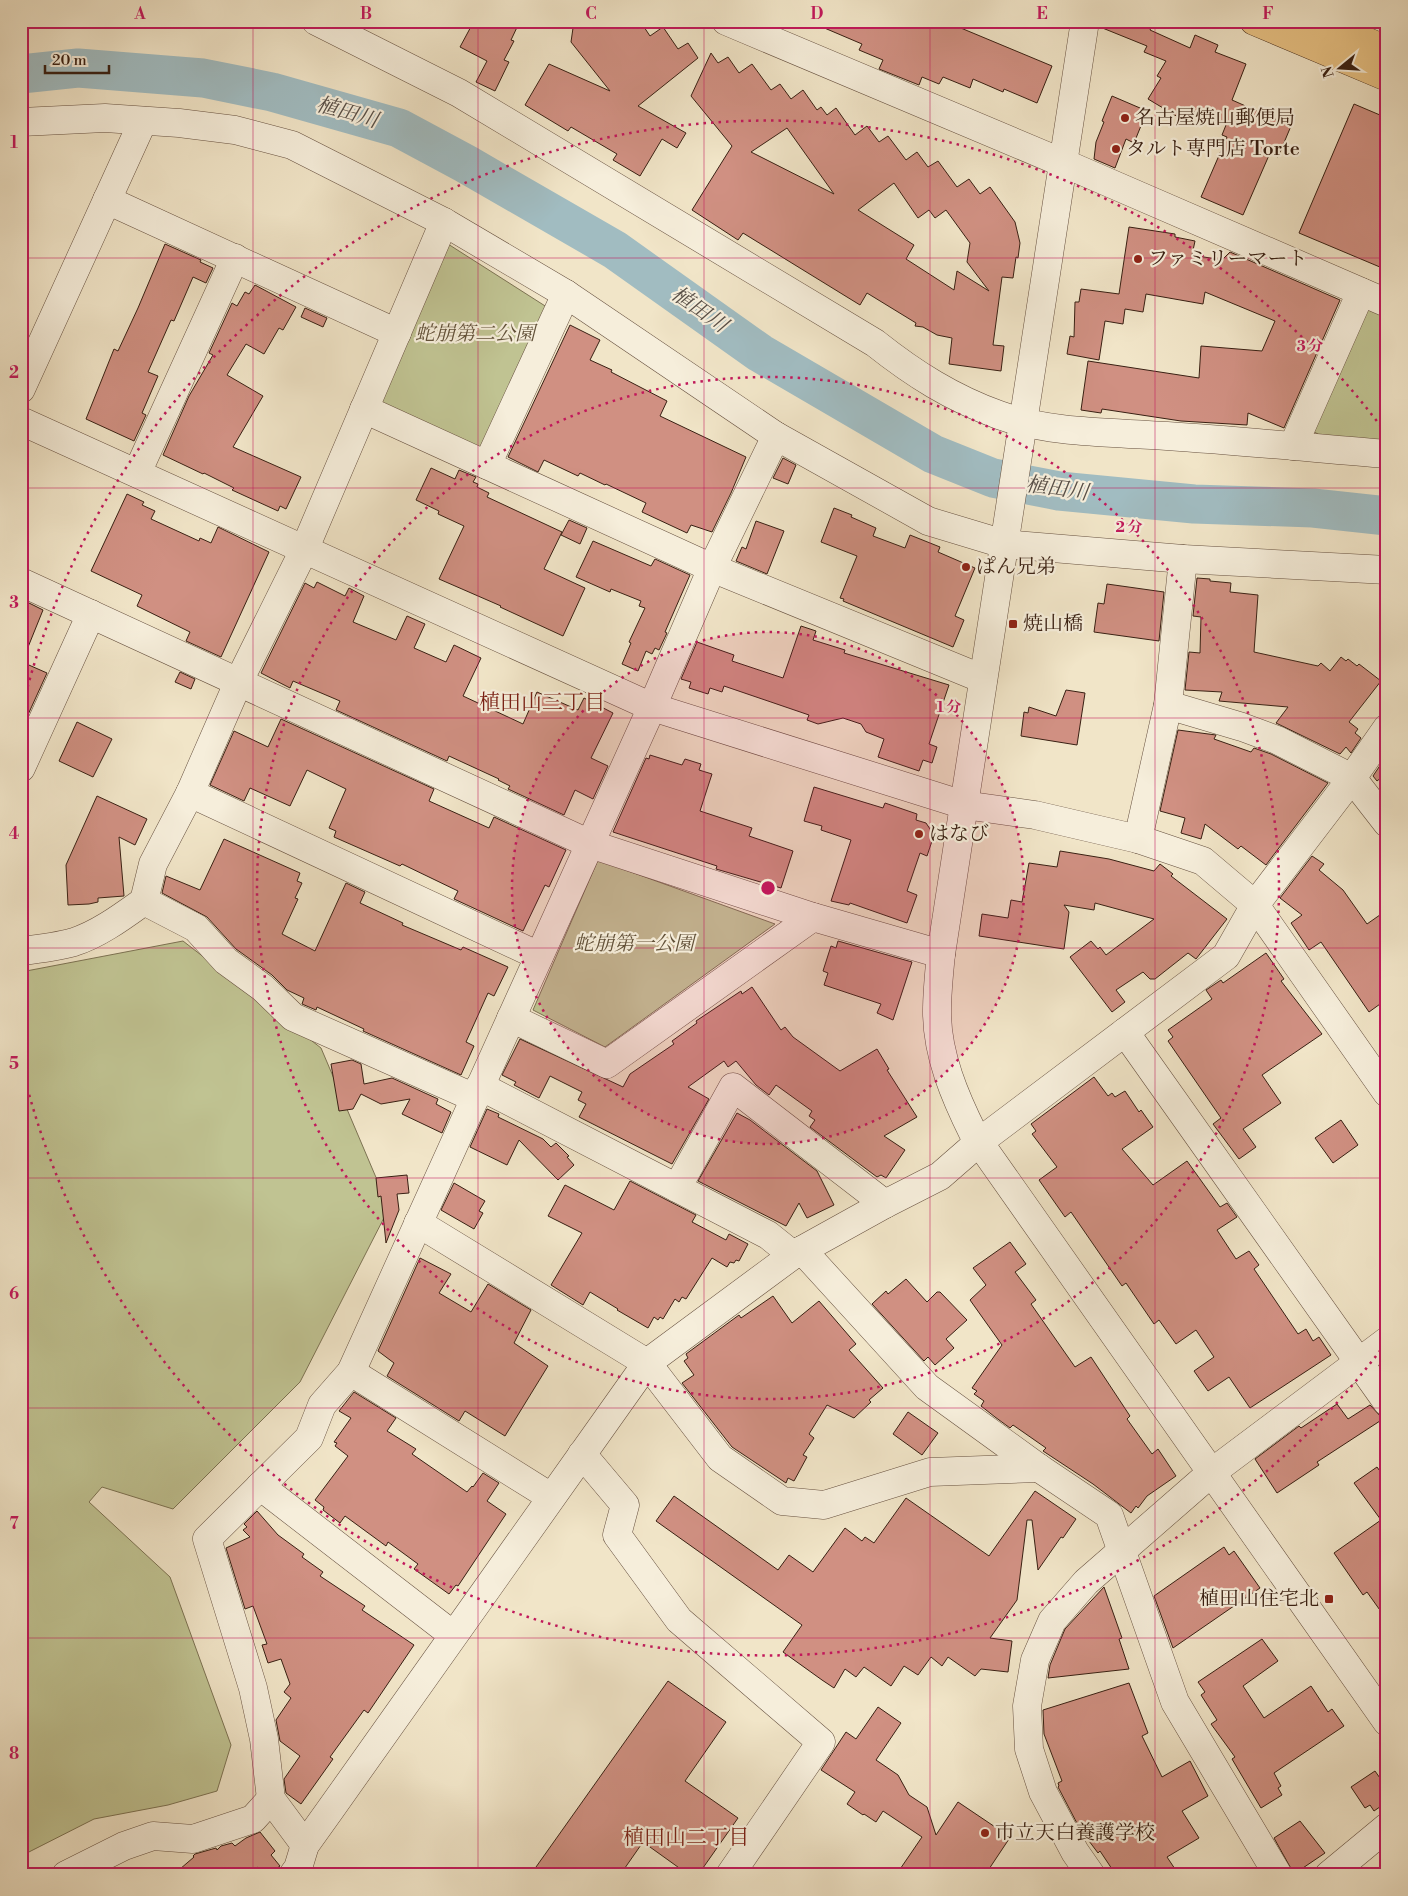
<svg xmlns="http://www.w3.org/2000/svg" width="1408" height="1896" viewBox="0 0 1408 1896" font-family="'Libre Bodoni','Noto Serif JP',serif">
	<rect width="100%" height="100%" fill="#f1e5c8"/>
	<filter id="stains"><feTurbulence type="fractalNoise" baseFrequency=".004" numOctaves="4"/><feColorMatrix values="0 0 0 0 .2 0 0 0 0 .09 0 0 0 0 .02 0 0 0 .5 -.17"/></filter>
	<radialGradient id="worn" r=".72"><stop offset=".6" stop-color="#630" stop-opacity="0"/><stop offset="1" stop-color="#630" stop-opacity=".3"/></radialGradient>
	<g fill="#c0c392" stroke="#7c7252">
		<path d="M448 244 553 311 479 468 371 423Z"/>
		<path d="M1364 308 1387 317V441L1321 436 1308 428Z"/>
		<path d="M598 860 775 924 605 1047 533 1010Z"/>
		<path d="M183 941 321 1048 389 1208 300 1382 173 1509 102 1487 89 1502 170 1577 231 1745 217 1791 168 1805 94 1819 21 1856V972Z"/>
	</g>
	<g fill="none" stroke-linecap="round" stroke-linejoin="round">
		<path stroke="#a1bcc1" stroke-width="39" d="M21 74 78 68 203 78 272 92 399 128 466 164 615 250 760 353 933 454 993 478 1059 491 1194 504 1313 508 1387 516"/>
	</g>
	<g fill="#d09082" stroke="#392013" fill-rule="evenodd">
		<path d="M474 21H520L511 40 514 41 504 60 509 62 495 91 476 82 487 61 460 47Z"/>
		<path d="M574 21H640L650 36 663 27 678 49 688 43 698 58 638 106 686 133 677 148 662 139 640 176 613 160 617 154 571 127 568 131 525 105 549 64 610 91 571 42Z"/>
		<path d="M808 21H944L1052 66 1037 103 1004 89 1003 92 973 79 970 88 943 77 939 84 922 77 919 85 879 69 883 60 859 50 862 44Z"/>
		<path d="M1100 21H1154L1150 30 1190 48 1195 35 1218 45 1215 52 1246 64 1232 100 1291 126 1278 157 1270 153 1243 215 1201 197 1227 137 1222 135 1226 125 1184 107 1178 117 1148 99 1161 78 1157 76 1166 61 1144 52 1147 46 1100 27Z"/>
		<path d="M711 53 718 63 728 57 739 73 752 64 771 90 780 84 791 99 803 90 817 110 821 107 827 115 836 108 855 135 867 126 879 142 888 136 906 160 917 152 928 167 938 161 957 187 969 179 980 194 990 187 1015 222 1020 243 1018 258 1016 257 1013 278 1002 277 993 345 1004 346 1001 371 949 364 952 338 937 335 923 327 915 326 916 323 867 293 860 305 743 233 738 240 692 210 732 146 691 96ZM787 128 834 194 751 152ZM894 183 918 218 929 210 935 218 946 210 970 243 967 262 989 291 957 271 954 290 906 259 914 245 858 210Z"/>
		<path d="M1112 96 1147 111 1134 143 1126 139 1115 168 1094 159 1096 142 1104 122 1102 121Z"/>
		<path d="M1354 104 1387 118V270L1299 233Z"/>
		<path d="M1129 227 1175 234V237L1195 241 1192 255 1222 260 1230 252 1340 300 1284 428 1248 413 1247 425 1181 421 1102 409 1101 413 1081 410 1088 361 1199 378 1201 346 1262 351 1275 321 1205 292 1203 304 1146 294 1143 312 1125 309 1123 324 1105 321 1099 360 1067 354 1070 336 1074 337 1075 302H1079L1081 289 1119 294Z"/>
		<path d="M165 244 201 260 200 262 213 268 206 283 193 277 174 321 171 320 148 372 158 376 142 413 146 415 134 441 86 419 114 349 118 351 138 308Z"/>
		<path d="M255 285 296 307 283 330 279 328 264 354 246 344 227 375 263 396 233 447 301 477 286 509 280 506 278 511 232 490 234 488 204 473 203 474 163 455 189 396 213 355 209 353 232 303 237 306 245 292 249 294Z"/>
		<path d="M305 308 327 318 323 327 301 317Z"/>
		<path d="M570 325 600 340 590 360 612 370 611 372 667 401 660 416 746 457 731 493 712 532 691 525 687 533 642 512 646 503 606 484 605 485 580 473 578 476 544 460 538 472 508 457Z"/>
		<path d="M783 458 796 465 788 484 773 478Z"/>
		<path d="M431 468 455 479 459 470 476 477 473 482 478 484 477 487 489 493 487 497 562 532 544 569 585 588 563 636 500 607 501 606 439 579 464 526 438 514 439 511 416 500Z"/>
		<path d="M127 494 144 502 142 505 155 511 151 519 199 541 200 538 211 543 218 527 269 552 221 657 186 641 190 632 137 606 142 595 91 571Z"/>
		<path d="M834 508 852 515 851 517 876 528 873 536 905 548 910 535 940 547 938 552 975 568 955 616 964 620 953 647 843 601 844 599 840 598 857 556 821 542Z"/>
		<path d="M569 520 587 528 580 544 561 535Z"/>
		<path d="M756 521 784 531 767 574 736 561 742 547 746 549Z"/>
		<path d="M593 541 651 566 655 559 690 575 665 632 667 633 659 650 655 648 652 654 646 651 638 671 622 664 631 643 629 642 645 608 639 606 641 601 611 589 610 592 576 577Z"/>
		<path d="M1197 578 1210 579V581L1231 583 1230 592 1258 595 1254 652 1318 666 1321 663 1330 671 1341 657 1346 661 1348 659 1357 666 1359 664 1381 681 1349 722 1358 729 1355 733 1361 738 1351 753 1346 747 1340 754 1276 723 1288 707 1219 701 1222 692 1185 690 1189 652 1200 653 1201 617 1193 616Z"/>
		<path d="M317 582 345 596 349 588 364 596 353 622 396 640 407 616 425 624 414 648 446 662 454 645 481 658 463 696 523 724 537 692 578 710 584 698 613 713 591 758 608 766 593 799 575 790 564 815 508 789 510 786 498 780 499 779 449 756 447 761 336 710 340 701 293 681 290 688 261 673 305 583 314 588Z"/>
		<path d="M1107 584 1164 592 1159 641 1094 632 1098 603 1104 604Z"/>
		<path d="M21 599 43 610 22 662 47 673 21 730Z"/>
		<path d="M801 626 816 631 813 640 845 650 844 653 949 685 929 744 937 747 932 763 923 760 919 771 878 757 884 739 866 732 861 724 843 718 818 724 807 720 809 715 724 686 722 692 710 688 708 694 689 688 691 682 681 679 697 642 734 655 732 661 783 678Z"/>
		<path d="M180 672 195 679 191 689 175 682Z"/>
		<path d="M1066 690 1085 693 1077 745 1021 736 1024 712 1028 713 1029 707 1056 716Z"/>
		<path d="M281 719 434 789 429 801 489 828 494 817 566 850 549 887 545 885 523 931 454 899 458 891 402 864 400 866 334 837 336 831 329 828 346 789 307 770 290 806 250 788 244 801 210 785 234 731 268 747Z"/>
		<path d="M77 722 112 739 93 777 59 761Z"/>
		<path d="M1178 730 1216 735 1214 739 1251 752 1254 748 1271 754 1328 783 1266 865 1241 846 1238 849 1205 824 1201 839 1181 833 1185 818 1160 811Z"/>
		<path d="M650 755 682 765 685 759 701 764 699 770 712 774 700 811 752 828 749 836 793 851 781 888 716 869 717 866 613 832 646 758 649 759Z"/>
		<path d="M1385 758 1387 759V773L1377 781 1373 776Z"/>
		<path d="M814 787 883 808 885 803 917 814 916 820 926 823 934 835 927 856 920 853 907 891 917 895 907 923 850 903 849 905 831 901 851 840 821 830 822 826 804 821Z"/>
		<path d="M97 796 147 819 135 845 119 837 124 896 98 898V902L89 904 68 905 66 865Z"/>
		<path d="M224 839 300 873 297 881 302 883 295 898 298 899 282 934 315 951 346 883 365 892 360 903 403 923 402 925 461 950 463 947 508 967 494 996 488 993 466 1042 474 1046 461 1075 363 1031 364 1029 317 1007 316 1010 302 1004 304 998 287 990 272 975 236 949 207 917 162 893 166 876 200 890Z"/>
		<path d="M1060 851 1109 859 1154 871 1160 864 1173 874 1171 876 1227 919 1196 959 1188 953 1155 979H1150L1143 972 1116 990 1125 1002 1112 1012 1070 957 1091 941 1098 949 1100 947 1106 955 1154 919 1095 903 1094 910 1064 905 1069 912 1064 949 979 936 982 914 1008 918 1011 900 1022 902 1029 863 1057 867Z"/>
		<path d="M1312 856 1324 864 1319 870 1343 890 1367 924 1387 910V999L1369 1012 1321 942 1309 950 1291 923 1302 915 1280 898Z"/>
		<path d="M838 941 912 962 893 1020 877 1013 881 1004 824 985 828 973 823 971 831 946 836 948Z"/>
		<path d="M1266 953 1284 979 1281 981 1322 1034 1262 1075 1281 1103 1243 1129 1256 1147 1239 1159 1213 1124 1221 1118 1168 1041 1173 1037 1168 1030 1212 999 1206 990 1221 980 1223 983Z"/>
		<path d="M752 987 781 1030 785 1027 793 1037 840 1071 877 1049 889 1069 887 1070 917 1117 884 1136 905 1150 886 1178 881 1175 877 1177 810 1127 815 1120 809 1116 812 1111 776 1085 769 1095 756 1085 736 1061 728 1067 724 1061 688 1087 709 1099 672 1164 579 1117 586 1104 578 1100 582 1092 550 1076 539 1098 514 1085 516 1082 502 1075 520 1039 623 1087 630 1074 674 1044 672 1041 697 1023 696 1021 741 991 742 994Z"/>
		<path d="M352 1060 361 1064 364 1084 392 1078 438 1099 436 1104 451 1112 442 1133 402 1114 410 1099 381 1104 361 1094 353 1109 339 1111 331 1064Z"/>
		<path d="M1094 1077 1108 1096 1112 1093 1115 1097 1125 1091 1139 1112 1141 1110 1153 1127 1122 1149 1153 1185 1187 1161 1220 1207 1227 1203 1237 1217 1217 1230 1236 1259 1249 1251 1259 1265 1254 1269 1298 1334 1306 1329 1313 1341 1319 1337 1331 1355 1250 1408 1229 1377 1208 1391 1194 1371 1214 1357 1196 1330 1176 1344 1159 1320 1154 1324 1126 1283 1122 1286 1071 1212 1065 1217 1039 1180 1057 1167 1032 1134 1036 1131 1031 1124Z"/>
		<path d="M487 1109 499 1114 498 1117 543 1139 551 1147 556 1143 569 1156 567 1157 574 1165 558 1180 519 1140 507 1165 470 1147Z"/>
		<path d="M737 1113 750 1120 817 1171 834 1205 807 1218 799 1203 786 1226 698 1181Z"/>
		<path d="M1341 1120 1358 1145 1333 1163 1315 1138Z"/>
		<path d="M407 1175 409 1193 397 1194 399 1210 386 1243 381 1196 378 1197 376 1178Z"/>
		<path d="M630 1181 696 1215 692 1222 726 1240 729 1234 748 1244 739 1261 736 1260 734 1263 730 1262 727 1267 712 1258 686 1299 682 1297 679 1302 675 1299 663 1319 660 1317 658 1320 654 1317 648 1328 617 1310 618 1309 590 1292 583 1305 551 1285 582 1233 548 1216 565 1185 614 1210Z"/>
		<path d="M454 1183 485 1201 479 1211 483 1213 474 1229 441 1210Z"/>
		<path d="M1010 1242 1026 1264 1015 1272 1036 1300 1031 1304 1075 1367 1091 1357 1130 1416 1127 1419 1152 1454 1158 1449 1176 1476 1147 1496 1138 1508 1136 1506 1131 1513 1093 1484 1043 1451 1046 1448 1013 1425 1010 1428 995 1417 981 1406 984 1401 974 1394 977 1391 972 1388 1002 1345 970 1300 986 1285 973 1268Z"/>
		<path d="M420 1258 451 1274 439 1293 471 1312 488 1284 531 1310 514 1343 548 1366 505 1436 465 1411 459 1421 387 1376 394 1363 378 1351Z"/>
		<path d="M906 1279 927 1302 937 1292H940L967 1320 946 1339 954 1348 935 1365 928 1357 924 1361 872 1304 886 1291 888 1294Z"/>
		<path d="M773 1296 792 1323 819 1301 856 1344 849 1350 883 1388 869 1400 871 1402 854 1418 827 1405 809 1434 814 1438 803 1455 807 1457 794 1481 788 1478 786 1483 732 1447 682 1383 694 1375 684 1361 688 1358 686 1354 739 1315 741 1318Z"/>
		<path d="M354 1392 396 1418 387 1431 416 1449 412 1454 467 1492 472 1486 473 1487 483 1473 499 1483 487 1501 506 1514 458 1586 456 1585 449 1594 414 1569 418 1564 388 1542 386 1546 345 1516 340 1523 323 1510 324 1507 315 1500 348 1456 335 1446 337 1443 334 1442 351 1418 339 1411Z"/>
		<path d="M1337 1404 1348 1419 1370 1405 1383 1419 1317 1462 1319 1465 1277 1493 1255 1459 1299 1426 1301 1428Z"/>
		<path d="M908 1412 938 1433 922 1455 893 1434Z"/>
		<path d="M1377 1467 1387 1481V1620L1367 1592 1363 1595 1334 1553 1381 1520 1354 1483Z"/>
		<path d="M1035 1491 1076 1519 1063 1538 1061 1537 1038 1570 1032 1520H1027L1017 1600 990 1638 1012 1641 1008 1672 981 1669 975 1676 948 1657 942 1666 931 1657 918 1675 904 1666 891 1686 864 1667 856 1677 845 1669 834 1688 822 1680 783 1652 802 1625 656 1521 674 1496 778 1570 789 1555 813 1572 845 1528 862 1541 865 1537 874 1543 906 1498 989 1556Z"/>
		<path d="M257 1511 278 1535 304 1554 302 1557 323 1572 320 1576 365 1606 362 1610 414 1645 368 1713 364 1710 330 1757 333 1759 301 1804 286 1793 284 1779 300 1756 280 1741 276 1720 291 1698 284 1692 290 1684 281 1659 268 1663 262 1645 267 1644 253 1606 245 1609 226 1548 250 1537 243 1530 247 1527 244 1524Z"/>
		<path d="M1224 1547 1229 1555 1234 1551 1260 1588 1173 1648 1154 1596Z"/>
		<path d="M1104 1587 1122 1638 1119 1639 1129 1669 1048 1678 1050 1665 1065 1629Z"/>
		<path d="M1262 1639 1278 1661 1243 1686 1264 1718 1311 1686 1328 1712 1332 1709 1344 1726 1274 1773 1281 1786 1278 1788 1282 1795 1261 1808 1232 1759 1235 1757 1211 1724 1217 1720 1201 1695 1205 1692 1198 1682Z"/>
		<path d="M668 1681 726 1722 685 1781 738 1818 698 1875H689L643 1842 620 1875H547L536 1867Z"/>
		<path d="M1129 1683 1148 1733 1142 1736 1162 1777 1190 1761 1208 1796 1182 1811 1199 1838 1167 1857 1179 1875H1116L1100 1851 1098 1853 1080 1829 1058 1787 1059 1786 1058 1783 1062 1781 1044 1734 1043 1710Z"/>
		<path d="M878 1707 901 1723 876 1760 898 1775 909 1795 927 1807 936 1835 958 1802 1007 1835 1005 1837 1009 1839 985 1875H896L922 1837 883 1811 876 1822 864 1814 863 1815 847 1804 855 1792 821 1770 846 1732 856 1739Z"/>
		<path d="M1375 1771 1387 1788V1802L1374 1811 1370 1805 1365 1808 1351 1787Z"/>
		<path d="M1300 1821 1325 1853 1294 1874 1274 1838Z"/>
		<path d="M260 1832 275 1851 271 1855 280 1866 268 1875H264L258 1867 248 1875H173L194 1857 193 1856 195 1854 216 1848 217 1850 221 1846 232 1843 235 1846 246 1838Z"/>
	</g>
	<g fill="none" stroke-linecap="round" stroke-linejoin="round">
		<g stroke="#675140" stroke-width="29">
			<g id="minor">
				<path d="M316 21 459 93 875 343C914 374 952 398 999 415 1052 434 1111 432 1167 436 1241 441 1314 448 1387 454"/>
				<path d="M726 21 1075 168 1387 303"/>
				<path d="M1085 21 941 954C939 973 937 993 937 1012 937 1055 955 1097 974 1135L1387 1722"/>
				<path d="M21 122 105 118 179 123 235 130 292 145 444 222 566 294 776 436 928 521 1004 544 1183 559 1387 570"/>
				<path d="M107 200 397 333"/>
				<path d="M21 389 143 121"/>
				<path d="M364 409 712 568 983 679"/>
				<path d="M21 421 652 707 964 805 1035 815 1138 839 1203 861 1255 905 1387 1093"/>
				<path d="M1293 446 1361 292"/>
				<path d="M487 465 566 294"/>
				<path d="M137 473 235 258"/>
				<path d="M21 582 590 844 813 917 941 954"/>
				<path d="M1168 705 1242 727 1277 740 1352 778 1387 823"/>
				<path d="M21 768 91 614"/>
				<path d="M190 793 539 956"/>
				<path d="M1138 839 1168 705 1183 559"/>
				<path d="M144 901 153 864 190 793 238 683 305 548 444 222"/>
				<path d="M21 951C39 949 57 947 74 942 99 934 123 916 144 901L196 928 226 961 263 988 293 1017 475 1098"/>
				<path d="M511 1018 607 1064 813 917"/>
				<path d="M1125 1032 1387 1402"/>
				<path d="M480 1086 768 1235 793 1255"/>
				<path d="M677 1188 733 1087 885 1204"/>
				<path d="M418 1223 647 1363 720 1458 782 1501 824 1505 930 1472 1039 1468"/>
				<path d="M802 1250 927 1387 1039 1468 1109 1515 1175 1702 1278 1875"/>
				<path d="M351 1372 551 1497"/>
				<path d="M582 1454 625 1505 617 1535 679 1620 821 1742 730 1875"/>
				<path d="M260 1486 453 1635"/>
				<path d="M305 1845 271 1799 264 1739 253 1688 207 1539 309 1438 322 1405 351 1372 652 707 712 568 776 436"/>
				<path d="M66 1875 124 1846 153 1836 193 1839 253 1819 271 1799"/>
				<path d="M293 1875 298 1868 305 1845 330 1810 647 1363 793 1255 885 1204 940 1176 979 1142 1226 956 1255 905 1352 778 1387 728"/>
				<path d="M1091 1875 1075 1852 1043 1792 1029 1749 1027 1706 1035 1660 1052 1621 1086 1582 1211 1473 1387 1341"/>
				<path d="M1329 1875 1387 1827"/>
			</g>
		</g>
		<g stroke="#392013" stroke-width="29">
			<g id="major">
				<path d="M1254 21 1387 77"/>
				<path d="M1318 21 1387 50"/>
			</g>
		</g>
		<use href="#minor" stroke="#f6eedb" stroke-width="28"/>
		<use href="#major" stroke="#e8c284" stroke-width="28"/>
	</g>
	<path fill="none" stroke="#c2185b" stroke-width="1" stroke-opacity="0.55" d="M253 21V1875M478 21V1875M704 21V1875M930 21V1875M1155 21V1875M21 258H1387M21 488H1387M21 718H1387M21 948H1387M21 1178H1387M21 1408H1387M21 1638H1387"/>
	<circle cx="768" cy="888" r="256" fill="#c2185b" fill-opacity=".12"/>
	<g fill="none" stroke="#c2185b" stroke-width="2.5" stroke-dasharray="2.5 5">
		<circle cx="768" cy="888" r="256"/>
		<circle cx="768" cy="888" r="511"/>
		<path d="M1385 1344A767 767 0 0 1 22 1067M22 709A767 767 0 0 1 1385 432"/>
	</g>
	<g fill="#8f2418" stroke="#f6eedb" stroke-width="2">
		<circle cx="1125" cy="118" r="5"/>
		<circle cx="1116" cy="149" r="5"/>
		<circle cx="1138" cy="259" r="5"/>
		<circle cx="966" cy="567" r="5"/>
		<rect x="1008" y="619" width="10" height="10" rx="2.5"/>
		<circle cx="919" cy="834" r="5"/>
		<rect x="1324" y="1594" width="10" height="10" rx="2.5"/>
		<circle cx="985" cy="1833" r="5"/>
	</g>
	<g text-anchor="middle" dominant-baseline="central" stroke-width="4.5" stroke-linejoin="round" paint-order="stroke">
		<g font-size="20" fill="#392013" stroke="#f6eedb" text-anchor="start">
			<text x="1135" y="118">名古屋焼山郵便局</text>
			<text x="1126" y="149">タルト専門店 Torte</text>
			<text x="1148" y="259">ファミリーマート</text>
			<text x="976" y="567">ぱん兄弟</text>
			<text x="1023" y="624">焼山橋</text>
			<text x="929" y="834">はなび</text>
			<text x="1319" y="1599" text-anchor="end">植田山住宅北</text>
			<text x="995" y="1833">市立天白養護学校</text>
		</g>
		<g font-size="20" font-style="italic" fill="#625139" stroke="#f6eedb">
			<text x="475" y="334">蛇崩第二公園</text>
			<text x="634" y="944">蛇崩第一公園</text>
		</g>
		<g font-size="21" font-style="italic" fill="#584f47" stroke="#f6eedb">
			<text transform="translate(347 113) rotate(16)">植田川</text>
			<text transform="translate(699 310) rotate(35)">植田川</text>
			<text transform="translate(1057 489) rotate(8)">植田川</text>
		</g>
		<g font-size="21" fill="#7a1f14" stroke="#f6eedb">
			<text x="542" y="703">植田山三丁目</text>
			<text x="686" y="1838">植田山二丁目</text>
		</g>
	</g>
	<circle cx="768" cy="888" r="8" fill="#c2185b" stroke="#f6eedb" stroke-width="2.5"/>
	<g font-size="15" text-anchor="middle" font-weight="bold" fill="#c2185b" stroke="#f6eedb" stroke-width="4.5" stroke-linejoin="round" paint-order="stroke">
		<text x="1310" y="351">3 分</text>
		<text x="1129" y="532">2 分</text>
		<text x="949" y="712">1 分</text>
	</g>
	<rect width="1408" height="1896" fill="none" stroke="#f1e5c8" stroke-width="55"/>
	<g transform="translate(1340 68) rotate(252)" stroke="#f6eedb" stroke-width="4" paint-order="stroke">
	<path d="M0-4L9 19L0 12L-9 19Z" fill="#392013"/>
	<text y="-8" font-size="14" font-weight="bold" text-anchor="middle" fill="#392013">N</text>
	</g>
	<path d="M45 65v8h64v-8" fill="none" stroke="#392013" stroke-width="2.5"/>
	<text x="52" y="65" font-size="15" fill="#392013" stroke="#f6eedb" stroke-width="4" paint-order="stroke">20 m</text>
	<rect x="28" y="28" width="1352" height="1840" fill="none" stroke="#c2185b" stroke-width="2"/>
	<g font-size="16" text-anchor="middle" font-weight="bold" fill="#c2185b">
		<text x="140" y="19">A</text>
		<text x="366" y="19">B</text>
		<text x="591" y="19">C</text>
		<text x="817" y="19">D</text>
		<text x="1042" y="19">E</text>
		<text x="1268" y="19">F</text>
		<text x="14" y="148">1</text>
		<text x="14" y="378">2</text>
		<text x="14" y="608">3</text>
		<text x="14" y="839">4</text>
		<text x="14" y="1069">5</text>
		<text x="14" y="1299">6</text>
		<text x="14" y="1529">7</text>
		<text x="14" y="1759">8</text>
	</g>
	<rect width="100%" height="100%" filter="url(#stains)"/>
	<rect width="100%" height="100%" fill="url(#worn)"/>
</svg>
